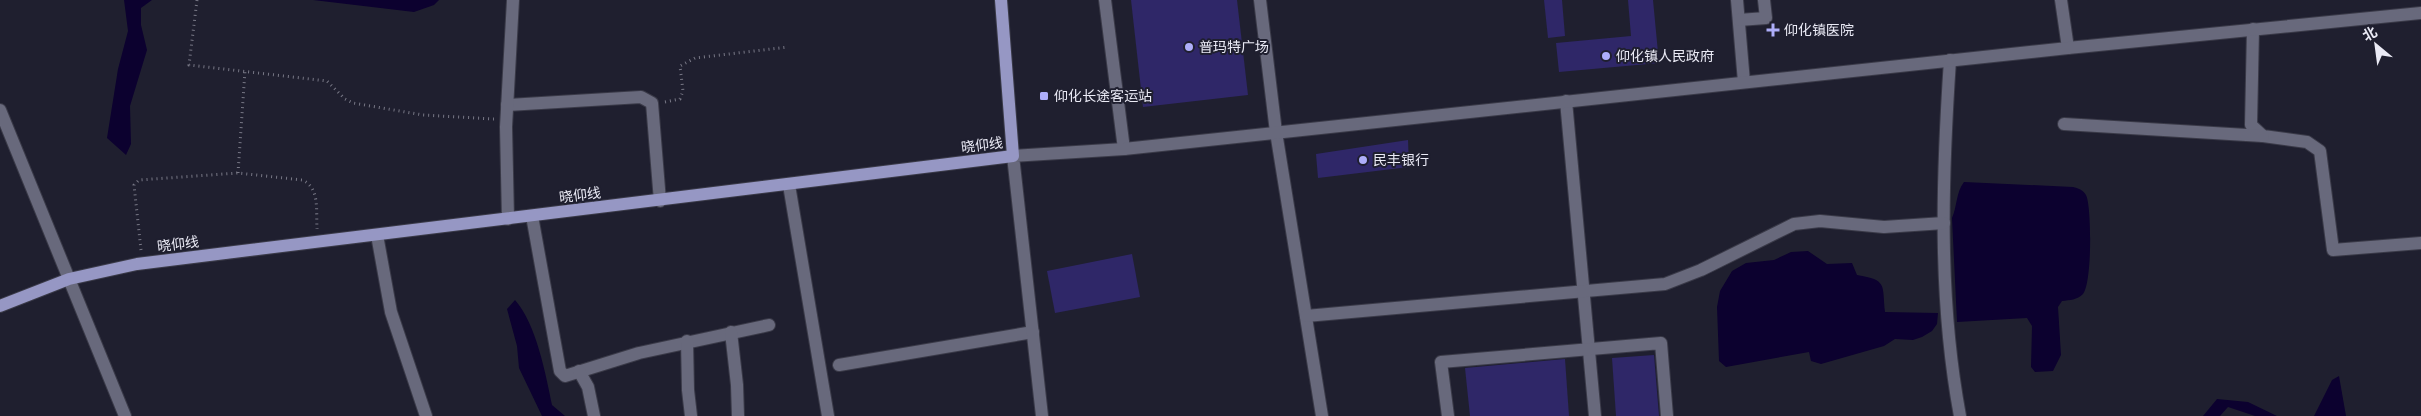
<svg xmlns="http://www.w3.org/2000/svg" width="2421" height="416" viewBox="0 0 2421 416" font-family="'Crimson Pro','Noto Sans SC',serif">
	<rect width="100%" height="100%" fill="#1f1f2f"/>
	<g fill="#0c012f">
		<path d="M124 0H152L141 8V25L147 50 130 106 131 144 126 155 107 138 118 69 128 31Z"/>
		<path d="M313 0H439L434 5 414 12Z"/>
		<path d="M1964 182 2073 187C2078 188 2083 190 2086 195 2092 207 2092 284 2083 294 2077 300 2070 300 2062 301L2058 307 2061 355 2053 371 2035 372 2031 367 2032 326 2027 318 1957 322 1952 218C1957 207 1956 192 1964 182Z"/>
		<path d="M1808 251 1827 264 1852 263 1857 275C1888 280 1882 285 1885 312L1938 313 1937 324 1932 331 1922 337 1913 340 1895 339 1884 346 1821 364 1811 361 1809 352 1726 367 1719 361 1717 307 1720 291 1732 271 1746 263 1774 260 1791 252Z"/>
		<path d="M515 300C536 323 546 375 552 405L565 416H542L519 368 517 346 507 309Z"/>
		<path d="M2339 376 2346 416H2314L2332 380Z"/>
		<path d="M2217 399 2248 402 2277 416H2255L2228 407 2220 416H2203Z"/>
	</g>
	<g fill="#2f2768">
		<path d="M1131 0H1237L1248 95 1143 107Z"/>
		<path d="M1544 0H1562L1565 36 1548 38Z"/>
		<path d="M1628 0H1653L1659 63 1559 72 1556 43 1631 36Z"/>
		<path d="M1408 140 1409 167 1318 178 1316 154Z"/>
		<path d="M1132 254 1140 297 1055 313 1047 271Z"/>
		<path d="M1654 355 1659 416H1616L1612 358Z"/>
		<path d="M1565 359 1569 416H1470L1465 368Z"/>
	</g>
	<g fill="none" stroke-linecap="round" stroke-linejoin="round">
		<g stroke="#3a3a48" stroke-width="14">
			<g id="minor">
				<path d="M1105 0 1124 149"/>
				<path d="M1260 0 1276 132 1322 416"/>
				<path d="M1737 0 1744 82"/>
				<path d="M2061 0 2068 48"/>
				<path d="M1739 20 1766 18 1764 0"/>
				<path d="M2253 29 2251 125 2263 136 2307 142 2320 151 2333 250 2421 243"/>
				<path d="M1950 60C1942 179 1938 298 1960 416"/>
				<path d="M1566 101 1595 416"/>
				<path d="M507 105 641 97 652 103 660 201"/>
				<path d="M0 110 125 416"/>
				<path d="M2064 124 2263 136"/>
				<path d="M789 185 828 416"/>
				<path d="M532 216 560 371 565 376 639 353 769 325"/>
				<path d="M508 219 506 127 513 0"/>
				<path d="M377 235 391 312 426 416"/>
				<path d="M1306 316 1665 284 1701 270 1794 224 1820 221 1884 227 1944 223"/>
				<path d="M731 332 737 385 738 416"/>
				<path d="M687 341 688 390 691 416"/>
				<path d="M839 365 1033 332"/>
				<path d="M579 371 588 387 594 416"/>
				<path d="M1042 416 1013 156 1124 149 2068 48 2421 13"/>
				<path d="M1448 416 1441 362 1661 343 1667 416"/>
			</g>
		</g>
		<g stroke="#3a3a48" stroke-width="14">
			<path id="major" d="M0 306 69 279 137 264 1013 156 1001 0"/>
		</g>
		<g stroke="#787886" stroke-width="3" stroke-dasharray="1 4" stroke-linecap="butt">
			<path d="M197 0 189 65 327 81 345 99 353 103 423 115 494 119"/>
			<path d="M665 102 680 99 683 91 680 66 695 58 788 47"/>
			<path d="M238 173 245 71"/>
			<path d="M141 250 134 185 139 180 238 173 302 180C320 187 316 211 317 229"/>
		</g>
		<use href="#minor" stroke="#68697c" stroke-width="12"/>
		<use href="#major" stroke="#9697c4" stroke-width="12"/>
	</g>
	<g fill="#aeaefa" stroke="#1f1f2f" stroke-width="2">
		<path d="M1770.5 22.5h5v5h5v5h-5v5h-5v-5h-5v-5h5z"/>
		<circle cx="1189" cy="47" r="5"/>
		<circle cx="1606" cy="56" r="5"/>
		<rect x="1039" y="91" width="10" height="10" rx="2.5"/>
		<circle cx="1363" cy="160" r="5"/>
	</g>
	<g text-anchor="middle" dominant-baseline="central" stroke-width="4" stroke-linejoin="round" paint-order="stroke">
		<g font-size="14" fill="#eaeaf5" stroke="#1f1f2f" text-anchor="start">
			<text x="1784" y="30">仰化镇医院</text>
			<text x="1199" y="47">普玛特广场</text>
			<text x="1616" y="56">仰化镇人民政府</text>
			<text x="1054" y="96">仰化长途客运站</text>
			<text x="1373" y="160">民丰银行</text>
		</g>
		<g font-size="14" fill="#eaeaf5" stroke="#1f1f2f">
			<text transform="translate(982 145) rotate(-7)">晓仰线</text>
			<text transform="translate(580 195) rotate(-7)">晓仰线</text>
			<text transform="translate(178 244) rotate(-7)">晓仰线</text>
		</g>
	</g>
	<g transform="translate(2376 45) rotate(331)" stroke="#1f1f2f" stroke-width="4" paint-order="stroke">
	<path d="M0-4L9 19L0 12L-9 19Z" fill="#eaeaf5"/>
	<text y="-8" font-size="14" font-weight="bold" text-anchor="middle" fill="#eaeaf5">北</text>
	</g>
</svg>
